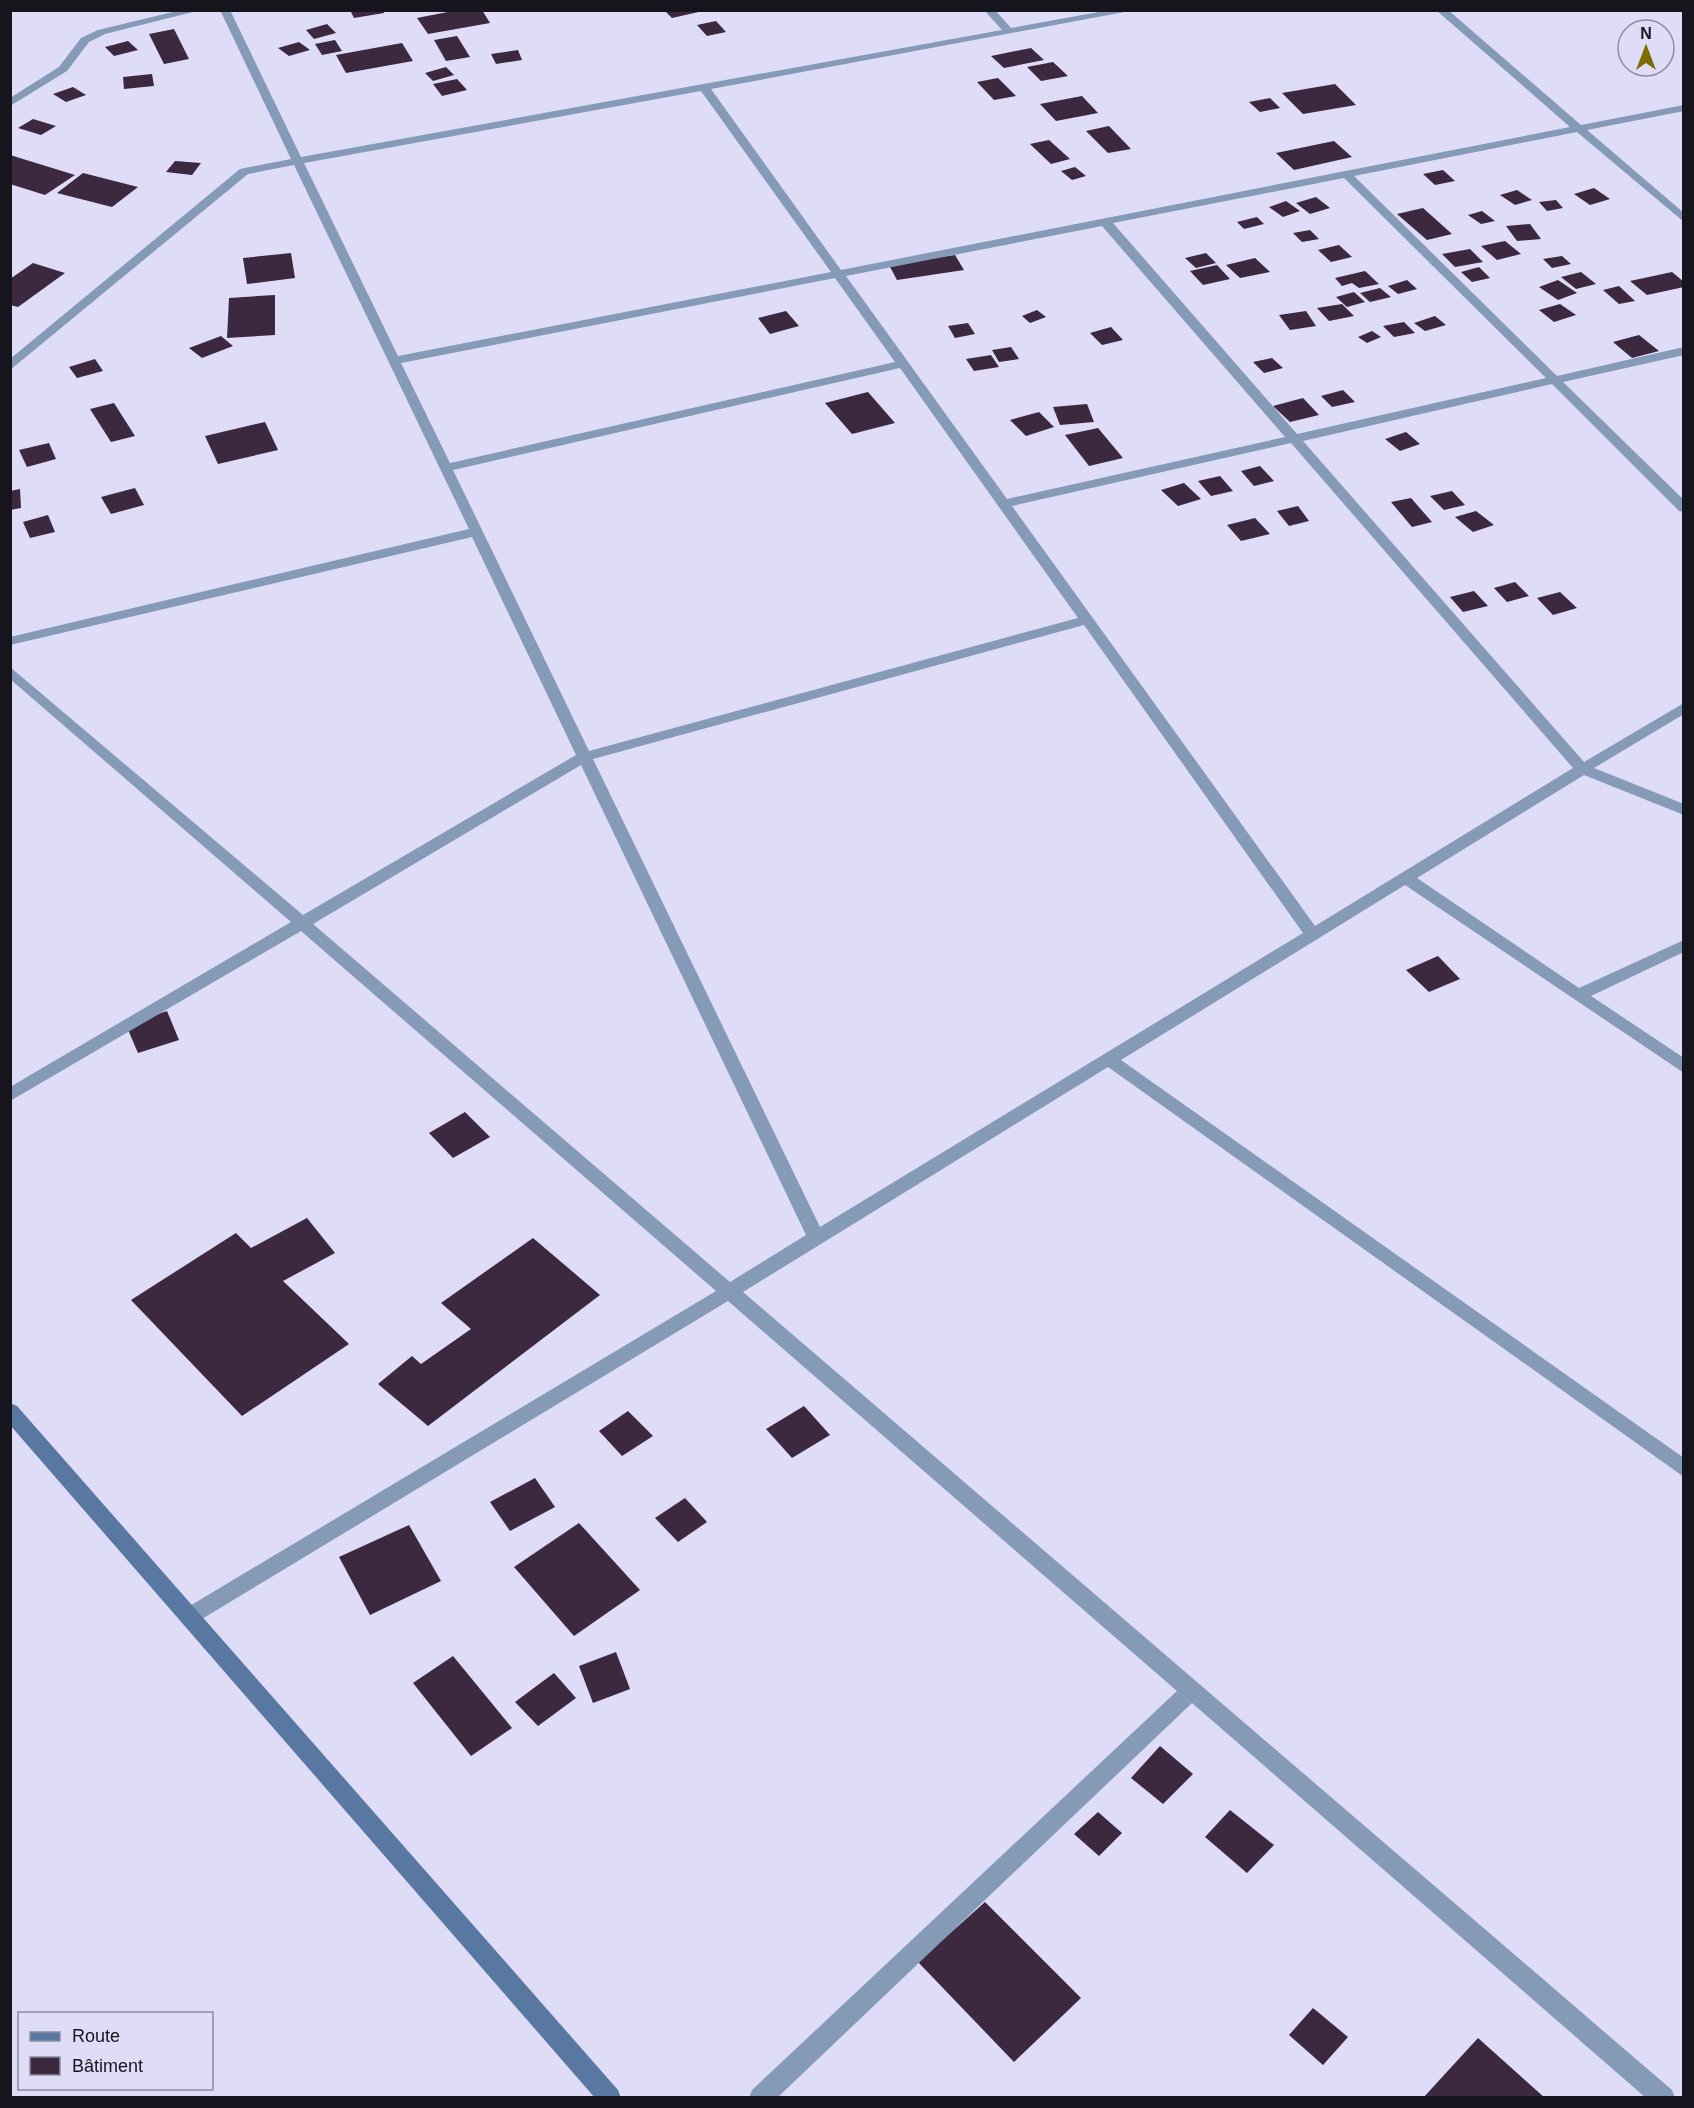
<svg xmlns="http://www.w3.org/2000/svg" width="1694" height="2108" viewBox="0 0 1694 2108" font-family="Arial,sans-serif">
	<rect width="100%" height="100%" fill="#dedcf6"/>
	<g fill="#3c283f">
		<path d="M350 10H383L384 13 354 18Z"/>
		<path d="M458 10H482L490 23 428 34 417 18Z"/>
		<path d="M664 10H703V11L672 18Z"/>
		<path d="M716 21 726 32 707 36 697 25Z"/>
		<path d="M327 24 336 33 314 39 306 30Z"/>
		<path d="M174 29 189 59 164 64 149 34Z"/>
		<path d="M457 36 470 57 446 61 434 40Z"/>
		<path d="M335 40 342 51 322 55 315 44Z"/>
		<path d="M128 41 138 50 114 56 105 47Z"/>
		<path d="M299 42 310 50 289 56 278 48Z"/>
		<path d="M402 43 413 61 346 73 336 55Z"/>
		<path d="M1031 48 1044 60 1004 68 991 56Z"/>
		<path d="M518 50 522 60 496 64 491 54Z"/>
		<path d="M1053 62 1068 76 1041 81 1027 67Z"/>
		<path d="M446 67 454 75 433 81 425 73Z"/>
		<path d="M152 74 154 86 124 89 123 77Z"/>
		<path d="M998 78 1016 96 994 100 977 82Z"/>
		<path d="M457 79 467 90 442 96 433 84Z"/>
		<path d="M1335 84 1356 105 1303 114 1282 93Z"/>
		<path d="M73 87 86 95 66 102 53 94Z"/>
		<path d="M1082 96 1098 113 1056 121 1040 104Z"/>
		<path d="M1270 98 1280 108 1260 112 1249 102Z"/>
		<path d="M33 119 56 126 41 135 18 128Z"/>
		<path d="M1109 126 1131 149 1108 153 1086 131Z"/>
		<path d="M1049 140 1070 159 1051 164 1030 144Z"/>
		<path d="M1334 141 1352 157 1294 170 1276 153Z"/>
		<path d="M10 155 75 175 45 195 10 184Z"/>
		<path d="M175 161 201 163 192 175 166 172Z"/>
		<path d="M1075 167 1086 176 1072 180 1061 171Z"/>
		<path d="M1443 170 1455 181 1435 185 1423 174Z"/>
		<path d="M83 173 138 187 112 207 57 193Z"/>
		<path d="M1594 188 1610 199 1590 205 1574 194Z"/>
		<path d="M1517 190 1532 200 1515 205 1500 195Z"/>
		<path d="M1316 197 1330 208 1310 214 1296 203Z"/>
		<path d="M1556 200 1563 208 1547 211 1539 202Z"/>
		<path d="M1286 201 1300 211 1283 217 1269 207Z"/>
		<path d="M1423 208 1452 234 1427 240 1397 214Z"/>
		<path d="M1482 211 1495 221 1481 224 1468 215Z"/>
		<path d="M1257 217 1264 224 1244 229 1237 222Z"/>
		<path d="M1530 224 1541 239 1517 241 1506 226Z"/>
		<path d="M1310 230 1319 239 1302 242 1293 233Z"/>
		<path d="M1505 241 1521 254 1497 260 1481 246Z"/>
		<path d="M1339 245 1352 257 1331 262 1318 250Z"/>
		<path d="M1470 249 1483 262 1455 267 1442 254Z"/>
		<path d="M291 253 295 278 247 284 243 258Z"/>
		<path d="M1206 253 1216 263 1196 268 1185 258Z"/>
		<path d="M955 255 964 270 897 280 889 265Z"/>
		<path d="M1562 256 1571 264 1552 268 1543 259Z"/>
		<path d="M1255 258 1270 272 1240 278 1226 265Z"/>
		<path d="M33 263 65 273 18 307 10 305V279Z"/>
		<path d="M1217 265 1230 279 1203 285 1190 271Z"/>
		<path d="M1479 267 1490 278 1472 282 1461 272Z"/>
		<path d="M1365 271 1379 284 1359 288 1352 283 1342 286 1335 278Z"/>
		<path d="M1581 272 1596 284 1576 289 1561 277Z"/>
		<path d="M1672 272 1684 282V287L1647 295 1630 281Z"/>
		<path d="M1407 280 1417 289 1398 294 1388 286Z"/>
		<path d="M1558 280 1577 293 1558 300 1539 287Z"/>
		<path d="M1619 286 1635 301 1619 304 1603 290Z"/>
		<path d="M1380 288 1391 297 1370 302 1360 293Z"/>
		<path d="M1354 292 1365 302 1347 307 1336 297Z"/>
		<path d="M275 295V335L227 338 229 298Z"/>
		<path d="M1342 304 1354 316 1329 321 1317 308Z"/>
		<path d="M1560 304 1576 315 1554 322 1539 310Z"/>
		<path d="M1037 310 1046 317 1030 323 1022 316Z"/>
		<path d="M786 311 799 326 770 334 758 318Z"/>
		<path d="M1306 311 1316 326 1290 330 1279 315Z"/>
		<path d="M1435 316 1446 325 1425 331 1414 323Z"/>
		<path d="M1404 322 1415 333 1394 337 1383 326Z"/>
		<path d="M968 323 975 334 955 338 948 326Z"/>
		<path d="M1111 327 1123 340 1102 345 1090 333Z"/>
		<path d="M1372 331 1381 337 1367 343 1358 337Z"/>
		<path d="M1639 335 1659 351 1632 358 1613 342Z"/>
		<path d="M221 336 233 346 202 358 189 348Z"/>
		<path d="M1011 347 1019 359 999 362 992 350Z"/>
		<path d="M991 355 999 367 974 371 966 359Z"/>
		<path d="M1272 358 1283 368 1264 373 1253 362Z"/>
		<path d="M95 359 103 371 77 378 69 367Z"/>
		<path d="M1343 390 1355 402 1332 407 1321 396Z"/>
		<path d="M868 392 895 423 852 434 825 403Z"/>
		<path d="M1303 398 1319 415 1290 422 1273 406Z"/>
		<path d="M114 403 135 436 111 442 90 409Z"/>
		<path d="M1087 404 1094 422 1060 425 1053 407Z"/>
		<path d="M1039 412 1054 427 1026 436 1010 420Z"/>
		<path d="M265 422 278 450 218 464 205 436Z"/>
		<path d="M1098 428 1123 458 1089 466 1065 435Z"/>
		<path d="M1406 432 1420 444 1400 451 1385 439Z"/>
		<path d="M49 443 56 459 27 467 19 450Z"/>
		<path d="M1260 466 1274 481 1254 486 1241 471Z"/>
		<path d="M1220 476 1233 491 1211 496 1198 481Z"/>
		<path d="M1184 483 1201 499 1178 506 1161 490Z"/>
		<path d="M135 488 144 505 111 514 101 497Z"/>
		<path d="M20 489 21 508 10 510V491Z"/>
		<path d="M1452 491 1465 505 1444 510 1430 496Z"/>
		<path d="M1411 498 1432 522 1412 527 1391 502Z"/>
		<path d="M1298 506 1309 521 1289 526 1277 511Z"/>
		<path d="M1476 511 1494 525 1473 532 1455 517Z"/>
		<path d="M48 515 55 532 30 538 23 522Z"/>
		<path d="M1255 518 1270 534 1241 541 1227 525Z"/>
		<path d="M1515 582 1529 596 1507 602 1494 588Z"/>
		<path d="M1474 591 1488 606 1463 612 1450 597Z"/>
		<path d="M1560 592 1577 608 1553 615 1537 598Z"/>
		<path d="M1438 956 1460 979 1429 992 1406 970Z"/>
		<path d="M167 1011 179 1040 138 1053 126 1025Z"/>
		<path d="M465 1112 490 1137 453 1158 429 1133Z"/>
		<path d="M307 1218 335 1253 283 1281 349 1344 242 1416 131 1300 236 1233 251 1248Z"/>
		<path d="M533 1238 600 1295 428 1426 378 1384 412 1356 421 1364 471 1329 441 1303Z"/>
		<path d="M804 1406 830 1435 792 1458 766 1429Z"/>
		<path d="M628 1411 653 1436 622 1456 599 1431Z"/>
		<path d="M535 1478 555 1507 510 1531 490 1502Z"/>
		<path d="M685 1498 707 1522 678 1542 655 1518Z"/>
		<path d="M579 1523 640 1590 574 1636 514 1567Z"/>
		<path d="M409 1525 441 1581 370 1615 339 1557Z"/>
		<path d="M616 1652 630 1689 593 1703 579 1666Z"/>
		<path d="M453 1656 512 1728 471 1756 413 1683Z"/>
		<path d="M554 1673 576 1698 538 1726 515 1702Z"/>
		<path d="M1160 1746 1193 1774 1163 1804 1131 1778Z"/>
		<path d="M1230 1810 1274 1845 1247 1873 1205 1837Z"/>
		<path d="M1098 1812 1122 1833 1099 1856 1074 1834Z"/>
		<path d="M985 1902 1081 1998 1014 2062 918 1962Z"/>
		<path d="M1313 2008 1348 2037 1323 2065 1289 2035Z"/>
		<path d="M1478 2038 1545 2098H1423Z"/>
	</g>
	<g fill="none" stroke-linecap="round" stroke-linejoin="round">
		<g fill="#849ab7" fill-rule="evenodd">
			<path d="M181 10H201L105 34 89 42 67 71 10 106V98L59 67 81 38 98 30Z"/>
			<path d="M220 10H230L301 157 1002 30 984 10H995L1011 28 1110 10H1135L711 89 841 270 1570 127 1436 10H1448L1581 125 1684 105V111L1587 130 1684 213V222L1577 132 1354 176 1557 376 1684 347V355L1563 382 1684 500V512L1679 511 1552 384 1303 441 1584 762 1684 703V714L1594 768 1684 804V815L1584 775 1417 878 1579 988 1684 940V952L1591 996 1684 1058V1073L1405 885 1121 1060 1684 1458V1477L1108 1067 743 1292 1672 2090 1675 2098H1646L1192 1703 777 2098H749L752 2090 1177 1691 728 1301 197 1622 190 1625 183 1622 180 1616 183 1610 716 1291 301 931 10 1101V1087L291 922 10 679V667L303 915 576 755 472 537 10 645V637L469 529 294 165 248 174 10 370V359L240 169 291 159ZM701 91 831 272 398 356 304 163ZM1344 178 1546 378 1297 434 1113 223ZM1102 226 1285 437 1007 499 846 276ZM835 278 895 362 450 463 401 363ZM900 368 1078 618 589 751 453 470ZM1291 443 1573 768 1315 926 1012 506ZM1084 625 1303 933 820 1227 593 759ZM581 765 806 1235 730 1282 313 924Z"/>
		</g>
		<path fill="#5878a2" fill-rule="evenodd" d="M10 1403 17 1406 618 2090 621 2098H595L10 1425Z"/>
	</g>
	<rect width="1694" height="2108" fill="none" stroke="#16151e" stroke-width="24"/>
	<rect x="18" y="2012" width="195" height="78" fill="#dedcf6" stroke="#8e8ca0" stroke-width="1.5"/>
	<rect x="30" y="2032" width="30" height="9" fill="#5878a2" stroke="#8e8ca0" stroke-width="1.5"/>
	<text x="72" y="2042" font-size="18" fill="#16151e">Route</text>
	<rect x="30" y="2057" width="30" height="18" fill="#3c283f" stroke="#8e8ca0" stroke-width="1.5"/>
	<text x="72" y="2072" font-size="18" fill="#16151e">Bâtiment</text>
	<g transform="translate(1646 48)"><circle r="28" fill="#dedcf6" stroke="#8e8ca0" stroke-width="1.5"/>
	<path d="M0-4.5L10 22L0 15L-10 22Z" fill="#7d6b03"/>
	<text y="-9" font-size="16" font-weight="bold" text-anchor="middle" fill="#16151e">N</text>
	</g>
</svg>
